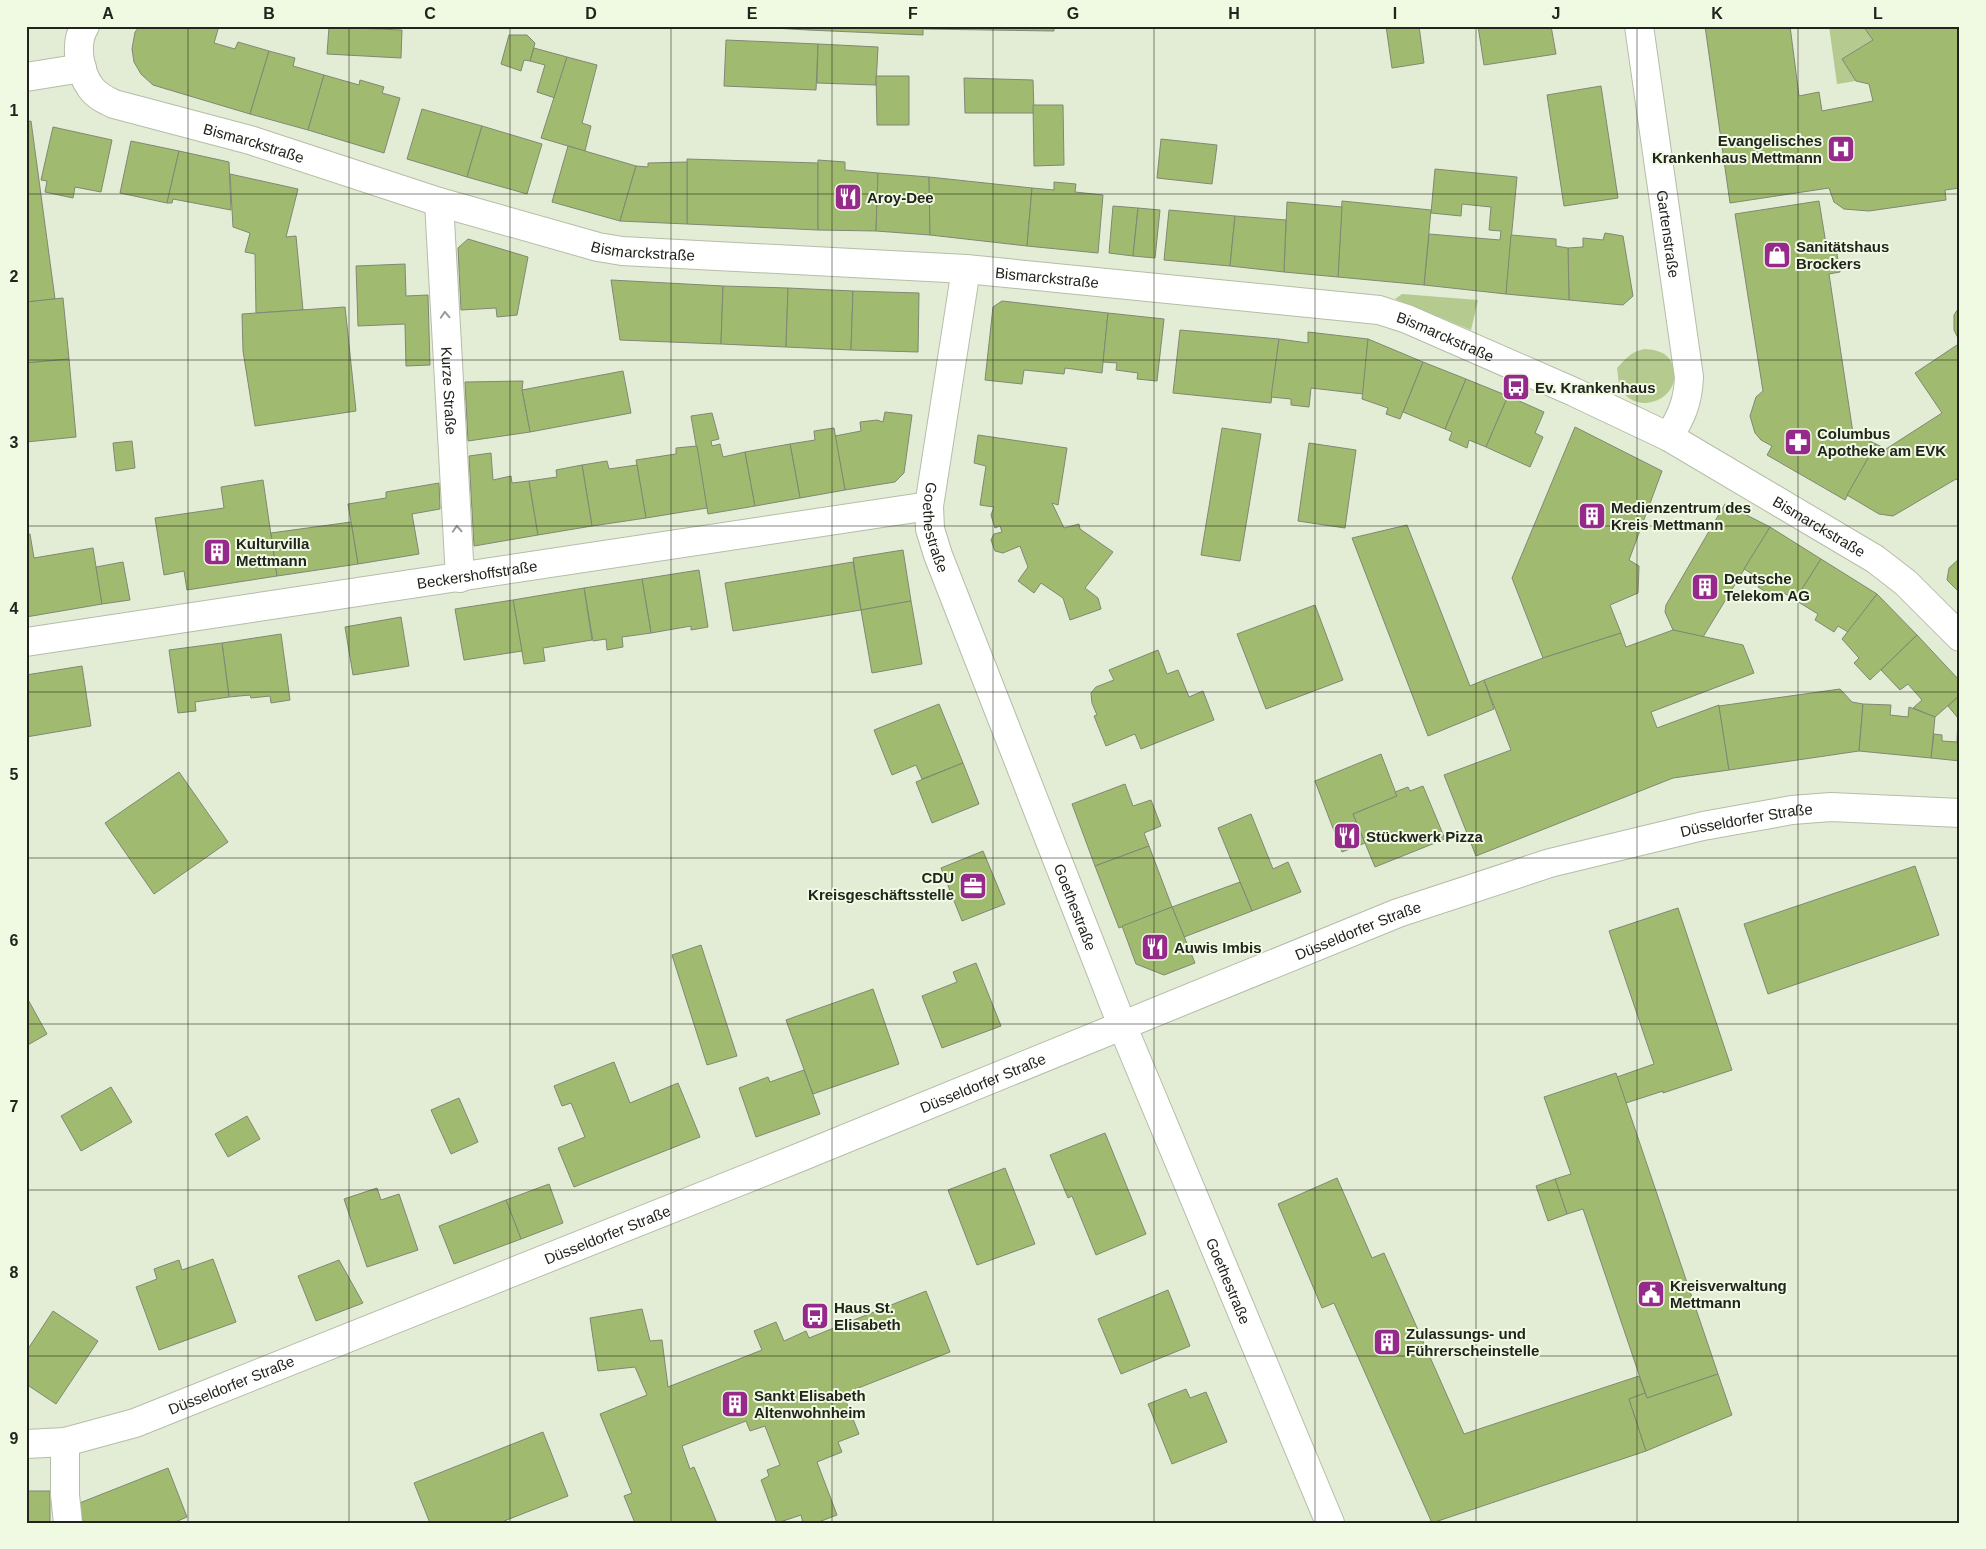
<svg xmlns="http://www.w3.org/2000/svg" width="1986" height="1549" viewBox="0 0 1986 1549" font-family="Arial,sans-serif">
	<rect width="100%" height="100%" fill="#e3ecd5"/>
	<g fill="#b4ca8f">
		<path d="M1829 26H1863L1873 40 1842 59 1856 81 1837 84Z"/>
		<path d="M1402 294 1478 300 1471 330 1395 299Z"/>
		<path d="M1645 349C1658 350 1669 353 1673 366 1684 401 1631 419 1619 384 1618 379 1618 373 1617 368 1627 358 1630 352 1645 349Z"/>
	</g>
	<g fill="#a0bb6f" stroke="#808874">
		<path d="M140 26H219L214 43 235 49 238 42 269 51 250 114 153 85 141 74 134 62 132 49 135 32Z"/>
		<path d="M738 26H808V30Z"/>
		<path d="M808 26H1054V31L923 29V35L808 30Z"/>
		<path d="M1386 26H1419L1424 63 1392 68Z"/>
		<path d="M1478 26H1551L1556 54 1484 65Z"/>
		<path d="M1705 26H1790L1799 96 1819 92 1822 111 1873 101 1869 84 1856 81 1842 59 1873 40 1863 26H1960V188L1945 190 1946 200 1869 211 1844 209 1834 202 1829 188 1730 203Z"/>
		<path d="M329 27 402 30 401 58 327 54Z"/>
		<path d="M509 35H527L535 43 530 61 524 60 521 71 501 64Z"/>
		<path d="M726 40 818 44 816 90 724 86Z"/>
		<path d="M818 44 878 47 876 85 817 83Z"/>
		<path d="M534 48 567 57 555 98 537 92 545 65 530 61Z"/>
		<path d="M269 51 295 58 293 66 324 75 308 130 250 114Z"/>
		<path d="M567 57 597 65 582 123 591 126 585 151 541 138Z"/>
		<path d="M324 75 359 85 360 80 384 87 382 93 400 98 384 153 308 130Z"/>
		<path d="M876 76H909V125H877Z"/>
		<path d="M964 78 1033 80 1034 113H965Z"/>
		<path d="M1601 86 1618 198 1564 206 1547 95Z"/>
		<path d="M1033 105H1063L1064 165 1034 166Z"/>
		<path d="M422 109 482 126 467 177 407 159Z"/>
		<path d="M31 121 55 299 26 302V122Z"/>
		<path d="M482 126 542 144 527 194 467 177Z"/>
		<path d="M53 127 112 140 101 192 75 187 73 198 45 192 47 181 41 180Z"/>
		<path d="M1161 139 1217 145 1212 184 1157 178Z"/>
		<path d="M131 141 179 151 167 203 120 193Z"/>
		<path d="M568 146 636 166 620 221 552 202Z"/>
		<path d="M179 151 229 162 231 210 173 199 172 203H167Z"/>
		<path d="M687 159 818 163V230L687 224Z"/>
		<path d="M818 160 845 162V170L878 173 876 231 818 230Z"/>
		<path d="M687 162V224L620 221 636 166 648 167V163Z"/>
		<path d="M1435 169 1517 177 1506 294 1424 285 1429 234 1500 240 1501 231 1489 230 1491 207 1462 204 1461 216 1431 213Z"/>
		<path d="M878 173 929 177 930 235 876 231Z"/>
		<path d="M230 174 298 189 286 237 296 236 303 310 256 313 255 254 245 252 250 233 233 227Z"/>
		<path d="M929 177 1032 188 1027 246 930 235Z"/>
		<path d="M1054 182 1076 184 1075 192 1103 195 1098 253 1027 246 1032 188 1054 190Z"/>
		<path d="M1342 201 1431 210 1424 285 1338 277Z"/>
		<path d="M1819 201 1826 244 1835 242 1840 272 1829 274 1853 433 1876 444 1845 500 1767 455 1772 446 1761 440 1755 433 1750 416 1756 397 1763 391 1735 214Z"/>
		<path d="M1287 202 1342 207 1338 277 1284 272Z"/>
		<path d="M1113 206 1138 208 1133 256 1109 253Z"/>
		<path d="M1138 208 1160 210 1155 258 1133 256Z"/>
		<path d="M1169 210 1235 216 1230 266 1164 260Z"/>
		<path d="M1235 216 1286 220 1284 272 1230 266Z"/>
		<path d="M1605 233 1623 236 1633 296 1623 305 1569 300 1568 248 1583 247V238L1603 240Z"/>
		<path d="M1511 235 1556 239V246L1568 248 1569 300 1506 294Z"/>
		<path d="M468 239 528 257 517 315 497 317 496 308 461 310 458 248Z"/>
		<path d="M405 264 406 296 428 295 430 365 406 366 405 324 358 326 356 266Z"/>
		<path d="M611 280 723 286 721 344 620 340Z"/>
		<path d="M723 286 788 288 786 347 721 344Z"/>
		<path d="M788 288 853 291 851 350 786 347Z"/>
		<path d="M853 291 919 293 918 352 851 350Z"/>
		<path d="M63 298 69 359 26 363V302Z"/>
		<path d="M1002 301 1108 313 1102 373 1065 368 1064 374 1024 370 1022 384 985 380 993 307Z"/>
		<path d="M1960 306V342L1954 330V315Z"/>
		<path d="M345 307 356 411 255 426 243 351 242 314Z"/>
		<path d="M1108 313 1164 319 1157 381 1137 379 1138 373 1116 370 1117 363 1103 362Z"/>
		<path d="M1180 330 1279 339 1271 403 1173 393Z"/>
		<path d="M1308 332 1368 339 1363 394 1311 388 1309 407 1291 405V399L1271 397 1279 339 1308 343Z"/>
		<path d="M1368 339 1423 362 1400 419 1386 414 1388 408 1362 399Z"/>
		<path d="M1960 343V482L1956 479 1893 516 1879 514 1847 495 1876 444 1886 449 1942 413 1915 373Z"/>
		<path d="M69 359 76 437 26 442V363Z"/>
		<path d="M1423 362 1466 379 1445 429 1403 412Z"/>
		<path d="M623 371 631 413 530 432 522 390Z"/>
		<path d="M1466 379 1508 396 1486 447 1469 440 1467 448 1449 440 1452 432 1445 429Z"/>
		<path d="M523 381 522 390 530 432 468 441 465 382Z"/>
		<path d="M1508 396 1544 412 1535 433 1543 437 1530 467 1486 447Z"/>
		<path d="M885 412 912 415 904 473 895 482 845 490 835 436 861 431 860 422 877 420 883 422Z"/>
		<path d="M712 413 719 439 711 441 712 446 720 444 723 457 745 452 755 506 708 514 691 416Z"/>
		<path d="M1575 427 1662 471 1629 560 1639 566 1638 593 1610 605 1621 633 1543 658 1512 578Z"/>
		<path d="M834 428 845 490 800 498 790 444 815 440 814 431Z"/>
		<path d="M1222 428 1261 434 1240 561 1201 555Z"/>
		<path d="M978 435 1067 448 1058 505 1052 503 1064 528 1079 524 1080 529 1113 552 1085 588 1098 598 1101 609 1070 620 1063 598 1041 583 1034 593 1018 581 1028 567 1020 546 1003 553 995 551 991 540 994 534 1002 532 1000 526 995 528 991 515 994 507 980 505 986 466 974 463Z"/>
		<path d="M132 441 135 468 116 471 113 443Z"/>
		<path d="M1309 443 1356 450 1345 528 1298 521Z"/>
		<path d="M790 444 800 498 755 506 745 452Z"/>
		<path d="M697 446 707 508 646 518 636 460 676 454V448Z"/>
		<path d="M491 453 493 480 511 476 512 483 529 481 538 535 474 546 469 456Z"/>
		<path d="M607 461 609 469 637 465 646 518 592 526 582 465Z"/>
		<path d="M582 465 592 526 538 535 529 481 557 477 556 470Z"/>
		<path d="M263 480 277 576 187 590 184 571 164 575 155 518 224 508 221 487Z"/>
		<path d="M439 483 440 509 412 514 419 554 358 564 348 504 386 498V492Z"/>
		<path d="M1725 504 1770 527 1703 637 1673 630 1665 612 1666 605Z"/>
		<path d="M351 522 358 564 277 576 271 533Z"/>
		<path d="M1407 525 1470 686 1484 680 1494 709 1428 736 1352 538Z"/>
		<path d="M1770 527 1821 559 1795 600 1784 593 1779 600 1758 587 1762 580 1744 569Z"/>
		<path d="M30 534 34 558 93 548 102 604 26 617V535Z"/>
		<path d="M903 550 911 601 861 610 853 558Z"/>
		<path d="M1960 558V593L1947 580 1949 568Z"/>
		<path d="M1821 559 1877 594 1848 632 1838 626 1834 632 1815 620 1818 614 1795 600Z"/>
		<path d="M123 562 130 600 102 604 96 567Z"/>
		<path d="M853 562 861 610 733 631 725 583Z"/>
		<path d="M699 570 708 627 691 630V626L651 633 642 579Z"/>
		<path d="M642 579 651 633 622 637 623 647 607 650 606 639 593 641 584 588Z"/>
		<path d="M584 588 592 640 543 648 545 661 524 664 513 600Z"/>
		<path d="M1877 594 1917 635 1870 680 1854 663 1859 658 1842 639Z"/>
		<path d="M513 600 522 651 464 660 455 609Z"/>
		<path d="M911 601 922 664 872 673 861 610Z"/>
		<path d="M1315 605 1343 680 1266 709 1237 634Z"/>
		<path d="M401 617 409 666 353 675 345 627Z"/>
		<path d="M1673 630 1743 645 1754 673 1651 712 1657 728 1719 705 1729 770 1673 778 1476 856 1444 775 1511 750 1484 680 1543 658 1621 633 1626 647Z"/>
		<path d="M281 634 290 700 271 703 270 696 251 698 250 695 229 697 222 643Z"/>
		<path d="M1917 635 1960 681V695L1935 717 1913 708 1922 700 1908 684 1900 690 1881 670Z"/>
		<path d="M222 643 229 697 195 702 196 711 178 713 169 650Z"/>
		<path d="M1158 650 1167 674 1178 670 1189 697 1203 691 1214 720 1141 749 1135 734 1106 746 1094 716 1097 715 1092 703 1091 693 1096 687 1114 680 1109 670Z"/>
		<path d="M82 666 91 726 26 737V675Z"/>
		<path d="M1840 689 1852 702 1863 704 1859 751 1729 770 1719 706Z"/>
		<path d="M1960 695V761L1931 758 1934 734 1942 735V741L1957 742 1958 718 1948 706Z"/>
		<path d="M939 704 963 763 922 779 916 765 892 775 874 730Z"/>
		<path d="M1863 704 1891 705 1890 715 1908 717 1909 707 1935 717 1931 758 1859 751Z"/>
		<path d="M1381 754 1397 796 1353 814 1365 843 1342 852 1315 781Z"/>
		<path d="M963 763 979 804 932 823 916 782Z"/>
		<path d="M179 772 228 842 154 894 105 823Z"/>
		<path d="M1125 784 1133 806 1151 800 1161 826 1144 833 1149 846 1095 866 1072 804Z"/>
		<path d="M1423 786 1445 839 1375 867 1353 814 1397 796 1395 792 1408 787 1410 791Z"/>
		<path d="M1251 814 1273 869 1288 862 1301 892 1252 911 1218 828Z"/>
		<path d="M1149 846 1172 907 1119 928 1095 866Z"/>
		<path d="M983 851 1005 904 962 921 941 868Z"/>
		<path d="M1915 866 1939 935 1768 994 1744 924Z"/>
		<path d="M1240 882 1252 911 1184 937 1172 907Z"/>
		<path d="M1172 907 1195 963 1164 975 1136 964 1122 926Z"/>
		<path d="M1678 908 1732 1070 1663 1093V1091L1626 1103 1617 1077 1654 1064 1609 931Z"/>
		<path d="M701 945 737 1056 707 1065 672 955Z"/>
		<path d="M976 963 1001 1026 942 1048 922 996 957 982 953 972Z"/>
		<path d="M873 989 899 1064 813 1094 786 1020Z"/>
		<path d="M26 996 47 1034 26 1046Z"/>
		<path d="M614 1062 630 1103 678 1083 700 1137 574 1187 558 1148 585 1137 571 1103 562 1106 554 1086Z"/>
		<path d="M804 1070 820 1114 756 1137 739 1088 768 1077 770 1082Z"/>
		<path d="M1616 1073 1718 1374 1647 1398 1583 1209 1567 1214 1555 1179 1571 1174 1544 1097Z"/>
		<path d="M111 1087 132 1122 81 1151 61 1116Z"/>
		<path d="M459 1098 478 1142 451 1154 431 1110Z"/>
		<path d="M247 1116 260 1139 228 1157 215 1134Z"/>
		<path d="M1105 1133 1146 1234 1096 1255 1072 1196 1068 1198 1050 1155Z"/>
		<path d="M1005 1168 1035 1244 977 1265 948 1190Z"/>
		<path d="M1337 1178 1372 1258 1384 1253 1464 1434 1639 1376 1645 1393 1629 1399 1646 1451 1432 1523 1334 1303 1322 1308 1278 1204Z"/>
		<path d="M1555 1179 1567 1214 1548 1221 1536 1186Z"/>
		<path d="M549 1184 563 1223 521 1239 506 1200Z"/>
		<path d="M377 1188 381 1200 399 1194 418 1250 367 1267 344 1199Z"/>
		<path d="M506 1200 521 1239 454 1264 439 1226Z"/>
		<path d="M213 1259 236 1322 159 1350 136 1287 157 1279 154 1269 179 1260 182 1270Z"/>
		<path d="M339 1260 363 1303 316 1321 298 1276Z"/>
		<path d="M1168 1290 1190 1346 1121 1374 1098 1319Z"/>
		<path d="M926 1291 950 1352 843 1394 859 1434 838 1442 842 1452 817 1462 837 1515 816 1523H803L801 1515 777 1523 761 1480 769 1476 767 1470 780 1465 765 1426 750 1431 746 1421 682 1446 690 1469 694 1467 717 1523H635L624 1496 632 1493 600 1414 647 1395 635 1367 598 1371 590 1318 642 1309 650 1341 662 1340 668 1387 762 1350 754 1331 776 1322 784 1341 806 1331 809 1338Z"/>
		<path d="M53 1311 98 1341 56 1404 26 1384V1352Z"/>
		<path d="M1718 1374 1732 1415 1646 1451 1629 1399 1645 1393 1647 1398Z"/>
		<path d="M1186 1389 1190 1398 1206 1392 1227 1442 1172 1464 1148 1404Z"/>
		<path d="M543 1432 568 1496 499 1523H430L414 1483Z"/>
		<path d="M168 1468 187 1517 173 1523H84L77 1504Z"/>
		<rect x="26" y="1491" width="24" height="32"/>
	</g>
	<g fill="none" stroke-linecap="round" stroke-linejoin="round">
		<g stroke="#b5bda8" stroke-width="30">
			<g id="minor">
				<path id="s1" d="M85 26C74 43 79 72 91 88 97 96 105 100 114 104L250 140 439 202 598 247 622 251 966 269 1379 310 1407 319 1574 392 1669 437 1875 559 1906 583 1960 637"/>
				<path id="s2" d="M1639 26 1689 377C1688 402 1682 415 1669 437"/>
				<path d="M26 77 82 68"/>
				<path id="s3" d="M439 202 460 578"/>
				<path id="s4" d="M966 269 929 506 930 529 938 555 1122 1025 1330 1523"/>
				<path id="s5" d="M26 642 929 506"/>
				<path d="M65 1442V1495L68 1523"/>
				<path id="s6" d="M26 1444 65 1442 135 1423 798 1158 1398 913 1550 863 1703 826 1792 810 1831 807 1960 813"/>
			</g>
		</g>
		<use href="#minor" stroke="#fff" stroke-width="28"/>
	</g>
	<defs><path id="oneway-chevron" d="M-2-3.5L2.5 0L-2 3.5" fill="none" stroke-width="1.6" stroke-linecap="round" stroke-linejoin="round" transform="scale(1.25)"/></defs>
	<g stroke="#9b9c99">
		<use href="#oneway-chevron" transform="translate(445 315) rotate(-93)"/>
		<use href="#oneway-chevron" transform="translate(457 529) rotate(-93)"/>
	</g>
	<path fill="none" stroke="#21241c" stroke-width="1" stroke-opacity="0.55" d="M188 26V1523M349 26V1523M510 26V1523M671 26V1523M832 26V1523M993 26V1523M1154 26V1523M1315 26V1523M1476 26V1523M1637 26V1523M1798 26V1523M26 194H1960M26 360H1960M26 526H1960M26 692H1960M26 858H1960M26 1024H1960M26 1190H1960M26 1356H1960"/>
	<defs>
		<g id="hospital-square" transform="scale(1.4375)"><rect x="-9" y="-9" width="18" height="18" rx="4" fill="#962a8b" stroke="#f0f9e2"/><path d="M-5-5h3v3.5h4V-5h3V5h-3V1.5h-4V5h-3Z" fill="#fff"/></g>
		<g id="restaurant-square" transform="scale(1.4375)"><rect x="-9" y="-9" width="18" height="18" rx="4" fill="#962a8b" stroke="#f0f9e2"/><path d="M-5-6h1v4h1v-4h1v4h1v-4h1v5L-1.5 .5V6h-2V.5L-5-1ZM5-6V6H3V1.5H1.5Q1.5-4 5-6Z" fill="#fff"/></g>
		<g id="shop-square" transform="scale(1.4375)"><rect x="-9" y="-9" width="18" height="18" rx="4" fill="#962a8b" stroke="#f0f9e2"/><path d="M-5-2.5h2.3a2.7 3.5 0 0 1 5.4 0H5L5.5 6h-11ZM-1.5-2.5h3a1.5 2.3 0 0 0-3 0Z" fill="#fff"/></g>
		<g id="bus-square" transform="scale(1.4375)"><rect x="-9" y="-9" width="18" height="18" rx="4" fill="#962a8b" stroke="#f0f9e2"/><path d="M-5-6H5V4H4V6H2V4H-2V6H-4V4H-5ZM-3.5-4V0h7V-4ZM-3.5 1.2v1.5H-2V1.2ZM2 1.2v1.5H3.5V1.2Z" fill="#fff"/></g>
		<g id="pharmacy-square" transform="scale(1.4375)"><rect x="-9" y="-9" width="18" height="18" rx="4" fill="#962a8b" stroke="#f0f9e2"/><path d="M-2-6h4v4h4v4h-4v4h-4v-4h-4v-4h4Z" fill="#fff"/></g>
		<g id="building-square" transform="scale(1.4375)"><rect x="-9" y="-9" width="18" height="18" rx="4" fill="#962a8b" stroke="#f0f9e2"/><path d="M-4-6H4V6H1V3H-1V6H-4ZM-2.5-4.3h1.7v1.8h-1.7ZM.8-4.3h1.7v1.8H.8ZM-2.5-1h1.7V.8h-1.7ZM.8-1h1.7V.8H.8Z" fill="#fff"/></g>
		<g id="office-square" transform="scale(1.4375)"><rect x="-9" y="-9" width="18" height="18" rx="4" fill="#962a8b" stroke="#f0f9e2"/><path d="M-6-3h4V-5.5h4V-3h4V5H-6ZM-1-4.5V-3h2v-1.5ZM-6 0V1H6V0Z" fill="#fff"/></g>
		<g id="civic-square" transform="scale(1.4375)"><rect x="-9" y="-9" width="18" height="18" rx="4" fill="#962a8b" stroke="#f0f9e2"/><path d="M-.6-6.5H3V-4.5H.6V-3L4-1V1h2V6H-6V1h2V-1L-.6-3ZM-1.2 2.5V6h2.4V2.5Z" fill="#fff"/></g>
	</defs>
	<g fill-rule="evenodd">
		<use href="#hospital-square" x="1841" y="149"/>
		<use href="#restaurant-square" x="848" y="197"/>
		<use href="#shop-square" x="1777" y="255"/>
		<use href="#bus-square" x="1516" y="387"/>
		<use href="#pharmacy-square" x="1798" y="442"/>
		<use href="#building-square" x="1592" y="516"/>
		<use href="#building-square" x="217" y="552"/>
		<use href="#building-square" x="1705" y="587"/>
		<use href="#restaurant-square" x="1347" y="836"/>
		<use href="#office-square" x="973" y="886"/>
		<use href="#restaurant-square" x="1155" y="947"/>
		<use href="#civic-square" x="1651" y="1294"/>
		<use href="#bus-square" x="815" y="1316"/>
		<use href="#building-square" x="1387" y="1342"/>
		<use href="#building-square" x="735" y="1404"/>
	</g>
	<g text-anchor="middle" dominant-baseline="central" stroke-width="4" stroke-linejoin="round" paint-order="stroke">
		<g font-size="15" font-weight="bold" fill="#21241c" stroke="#f0f9e2" text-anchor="start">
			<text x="1822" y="140" text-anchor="end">Evangelisches<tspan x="1822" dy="17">Krankenhaus Mettmann</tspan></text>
			<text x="867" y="197">Aroy-Dee</text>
			<text x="1796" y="246">Sanitätshaus<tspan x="1796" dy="17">Brockers</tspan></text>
			<text x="1535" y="387">Ev. Krankenhaus</text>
			<text x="1817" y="433">Columbus<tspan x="1817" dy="17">Apotheke am EVK</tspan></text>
			<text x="1611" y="507">Medienzentrum des<tspan x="1611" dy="17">Kreis Mettmann</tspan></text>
			<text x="236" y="543">Kulturvilla<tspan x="236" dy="17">Mettmann</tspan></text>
			<text x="1724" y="578">Deutsche<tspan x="1724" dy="17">Telekom AG</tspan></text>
			<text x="1366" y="836">Stückwerk Pizza</text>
			<text x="954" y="877" text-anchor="end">CDU<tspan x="954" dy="17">Kreisgeschäftsstelle</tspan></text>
			<text x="1174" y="947">Auwis Imbis</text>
			<text x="1670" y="1285">Kreisverwaltung<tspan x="1670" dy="17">Mettmann</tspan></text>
			<text x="834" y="1307">Haus St.<tspan x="834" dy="17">Elisabeth</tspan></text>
			<text x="1406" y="1333">Zulassungs- und<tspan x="1406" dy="17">Führerscheinstelle</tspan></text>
			<text x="754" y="1395">Sankt Elisabeth<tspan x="754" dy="17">Altenwohnheim</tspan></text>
		</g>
		<g font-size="15" fill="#21241c" stroke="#f0f9e2">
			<text stroke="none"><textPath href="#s1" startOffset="239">Bismarckstraße</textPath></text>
			<text stroke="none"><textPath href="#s2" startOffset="210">Gartenstraße</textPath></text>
			<text stroke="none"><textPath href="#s1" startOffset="644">Bismarckstraße</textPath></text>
			<text stroke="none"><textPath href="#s1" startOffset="1049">Bismarckstraße</textPath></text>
			<text stroke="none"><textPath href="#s1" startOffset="1454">Bismarckstraße</textPath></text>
			<text stroke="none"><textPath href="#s3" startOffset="189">Kurze Straße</textPath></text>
			<text stroke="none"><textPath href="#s1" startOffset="1874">Bismarckstraße</textPath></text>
			<text stroke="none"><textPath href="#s4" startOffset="262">Goethestraße</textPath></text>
			<text stroke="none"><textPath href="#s5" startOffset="456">Beckershoffstraße</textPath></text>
			<text stroke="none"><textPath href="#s6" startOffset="1835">Düsseldorfer Straße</textPath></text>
			<text stroke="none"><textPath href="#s4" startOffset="668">Goethestraße</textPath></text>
			<text stroke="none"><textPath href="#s6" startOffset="1430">Düsseldorfer Straße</textPath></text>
			<text stroke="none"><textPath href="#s6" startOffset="1025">Düsseldorfer Straße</textPath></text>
			<text stroke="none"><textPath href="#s6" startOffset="620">Düsseldorfer Straße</textPath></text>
			<text stroke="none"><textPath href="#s4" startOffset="1072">Goethestraße</textPath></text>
			<text stroke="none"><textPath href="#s6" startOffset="215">Düsseldorfer Straße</textPath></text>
		</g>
	</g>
	<rect width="1986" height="1549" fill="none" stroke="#f0f9e2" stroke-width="55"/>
	<rect x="28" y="28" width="1930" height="1494" fill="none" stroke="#21241c" stroke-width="2"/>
	<g font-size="16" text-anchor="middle" font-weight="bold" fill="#21241c">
		<text x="108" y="19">A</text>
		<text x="269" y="19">B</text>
		<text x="430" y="19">C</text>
		<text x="591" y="19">D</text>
		<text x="752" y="19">E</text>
		<text x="913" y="19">F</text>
		<text x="1073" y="19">G</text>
		<text x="1234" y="19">H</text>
		<text x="1395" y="19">I</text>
		<text x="1556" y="19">J</text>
		<text x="1717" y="19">K</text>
		<text x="1878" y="19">L</text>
		<text x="14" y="116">1</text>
		<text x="14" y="282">2</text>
		<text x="14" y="448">3</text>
		<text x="14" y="614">4</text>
		<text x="14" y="780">5</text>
		<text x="14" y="946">6</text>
		<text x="14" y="1112">7</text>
		<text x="14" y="1278">8</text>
		<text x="14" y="1444">9</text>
	</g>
</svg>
